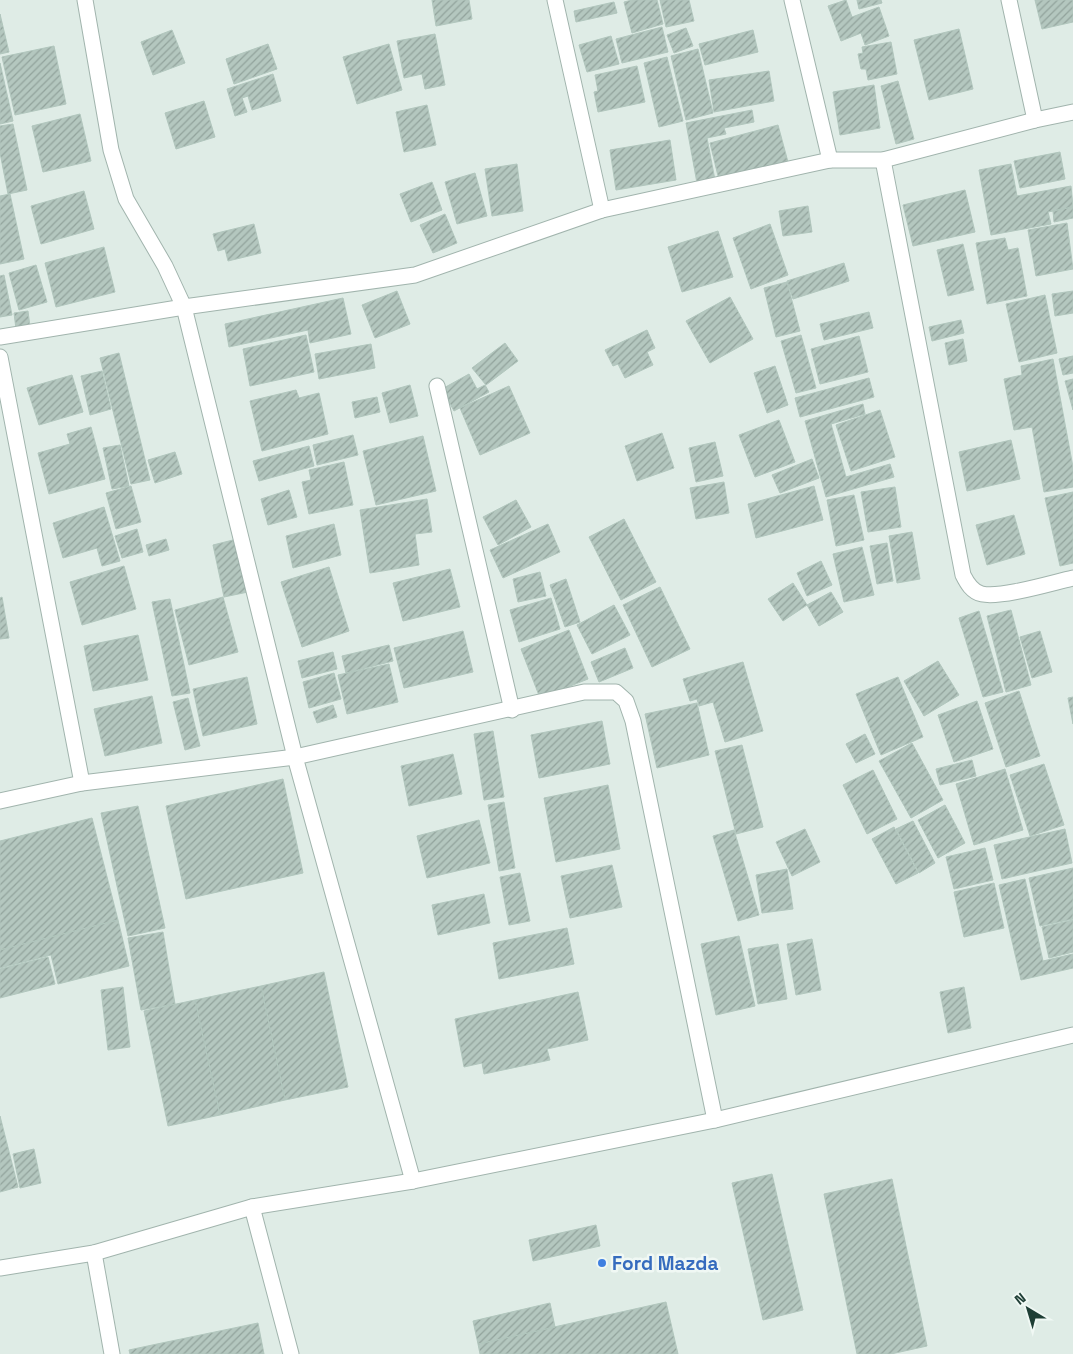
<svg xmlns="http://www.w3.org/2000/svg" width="1073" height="1354" viewBox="0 0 1073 1354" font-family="'Space Grotesk',sans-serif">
	<defs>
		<pattern id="building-hatch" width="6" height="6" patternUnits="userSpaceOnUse" patternTransform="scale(1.25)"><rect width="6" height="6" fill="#b4c7bf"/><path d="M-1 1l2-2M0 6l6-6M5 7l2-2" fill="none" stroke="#92a39c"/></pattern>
	</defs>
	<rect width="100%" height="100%" fill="#dfece6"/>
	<g fill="url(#building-hatch)" stroke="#b1c6bd">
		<path d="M432 0H469L472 19 436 26Z"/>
		<path d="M632 0H657L663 24 632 33 624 2Z"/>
		<path d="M660 0H689L694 21 666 27Z"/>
		<path d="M846 0 852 17 879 7 889 36 865 45 861 33 841 41 828 6Z"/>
		<path d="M857 0H881L882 3 859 9Z"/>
		<path d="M1035 0H1073V22L1042 29Z"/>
		<path d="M614 2 617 13 576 22 574 11Z"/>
		<path d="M0 14 9 52 0 54Z"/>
		<path d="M662 27 668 52 622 63 616 39Z"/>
		<path d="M686 28 693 46 674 53 667 35Z"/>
		<path d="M959 29 973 89 929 100 914 40Z"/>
		<path d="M172 30 185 63 153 75 141 42Z"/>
		<path d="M753 30 758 52 705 65 699 44Z"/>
		<path d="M435 34 445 85 425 89 422 74 404 78 397 41Z"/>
		<path d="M611 36 619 64 587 72 579 45Z"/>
		<path d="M891 42 897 74 868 80 866 69H861L858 54 863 53 862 47Z"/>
		<path d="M268 44 277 69 234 84 226 59Z"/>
		<path d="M389 44 402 90 357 104 343 57Z"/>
		<path d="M54 46 66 104 15 115 2 57Z"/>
		<path d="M698 49 713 113 686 120 671 56Z"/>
		<path d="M667 57 683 121 659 127 644 63Z"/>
		<path d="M0 63 13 121 0 124Z"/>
		<path d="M637 66 645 102 598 112 594 92 598 91 595 75Z"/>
		<path d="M769 71 774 101 714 112 709 80Z"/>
		<path d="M273 74 281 101 252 110 248 96 242 98 247 112 235 116 227 89Z"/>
		<path d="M898 81 914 139 896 144 881 86Z"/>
		<path d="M874 85 880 128 840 135 833 92Z"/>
		<path d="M204 101 215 137 176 149 165 113Z"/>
		<path d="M427 105 436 145 404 152 396 112Z"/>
		<path d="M752 110 754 122 724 128 726 134 707 138 715 180 697 183 686 123Z"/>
		<path d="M80 114 91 161 43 172 32 126Z"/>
		<path d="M13 124 27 190 8 194 0 153V126Z"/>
		<path d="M778 125 788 162 719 180 710 143Z"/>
		<path d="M670 140 676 180 616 190 610 150Z"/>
		<path d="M1060 152 1065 179 1020 188 1014 161Z"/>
		<path d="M517 164 523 211 492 216 485 169Z"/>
		<path d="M1011 164 1017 196 1071 186 1073 207 1048 212 1051 224 991 235 979 170Z"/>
		<path d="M475 173 487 216 457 224 445 182Z"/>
		<path d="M432 182 442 210 411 222 400 194Z"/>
		<path d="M965 190 975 232 913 246 903 205Z"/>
		<path d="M84 191 94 229 41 244 31 206Z"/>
		<path d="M10 194 24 259 0 264V196Z"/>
		<path d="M808 206 812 232 783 236 779 211Z"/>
		<path d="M1073 207V218L1054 222 1053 211Z"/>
		<path d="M445 214 457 243 433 253 420 225Z"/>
		<path d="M1067 223 1073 269 1036 276 1028 230Z"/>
		<path d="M254 224 261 253 228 261 225 249 218 251 213 234Z"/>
		<path d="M770 224 788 275 751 289 733 238Z"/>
		<path d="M718 231 733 277 682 292 668 247Z"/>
		<path d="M1005 238 1008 250 1018 248 1027 296 987 304 976 243Z"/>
		<path d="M963 244 974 290 948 296 937 250Z"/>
		<path d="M104 247 115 292 56 307 45 263Z"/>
		<path d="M844 263 849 281 793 299 787 281Z"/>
		<path d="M36 265 47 302 19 310 9 273Z"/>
		<path d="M4 275 12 315 0 317V276Z"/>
		<path d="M787 282 800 331 776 337 764 288Z"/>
		<path d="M397 291 410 324 375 338 362 305Z"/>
		<path d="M1073 291V313L1055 316 1052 294Z"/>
		<path d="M1045 295 1057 353 1019 362 1006 304Z"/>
		<path d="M730 297 753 339 710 363 686 321Z"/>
		<path d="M343 298 351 334 310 343 308 330 229 347 225 324Z"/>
		<path d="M28 311 30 327 16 329 14 313Z"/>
		<path d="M869 312 873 328 824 340 820 324Z"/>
		<path d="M961 320 964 333 932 341 929 327Z"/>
		<path d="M647 330 655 348 647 352 653 365 625 378 618 364 613 366 605 350Z"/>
		<path d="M306 335 314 372 250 386 243 349Z"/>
		<path d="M801 335 816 388 796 393 781 341Z"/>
		<path d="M859 336 868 372 820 384 811 349Z"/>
		<path d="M963 339 967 361 949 365 945 343Z"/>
		<path d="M505 343 518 361 486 385 472 368Z"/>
		<path d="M371 344 375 368 319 379 315 354Z"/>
		<path d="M119 353 150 480 131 484 100 358Z"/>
		<path d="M1073 356V373L1063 375 1059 359Z"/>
		<path d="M1053 359 1073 467V487L1044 492 1032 427 1014 430 1004 379 1022 375 1021 366Z"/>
		<path d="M775 366 788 405 767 413 754 373Z"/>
		<path d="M102 371 111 409 90 415 81 376Z"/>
		<path d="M469 374 477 389 485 385 489 392 454 411 442 389Z"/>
		<path d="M72 375 83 412 39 425 27 388Z"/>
		<path d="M869 378 874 397 800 417 795 398Z"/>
		<path d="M1073 379V410L1065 381Z"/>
		<path d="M410 385 418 416 390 423 382 393Z"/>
		<path d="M509 386 530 433 480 455 460 408Z"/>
		<path d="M296 390 299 398 319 393 328 434 262 451 250 401Z"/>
		<path d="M377 397 380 412 355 418 352 402Z"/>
		<path d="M863 404 865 414 831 424 846 477 890 464 894 477 826 497 805 421Z"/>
		<path d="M880 410 895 457 851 471 836 425Z"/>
		<path d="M779 420 795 462 755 477 739 435Z"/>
		<path d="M91 427 105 479 49 494 38 453 70 444 67 434Z"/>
		<path d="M662 433 674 468 637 481 625 446Z"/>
		<path d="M353 435 358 455 317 465 313 445Z"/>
		<path d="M423 436 436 491 376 505 363 451Z"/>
		<path d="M1011 440 1020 479 967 491 959 452Z"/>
		<path d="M715 442 723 476 696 482 689 448Z"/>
		<path d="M120 445 129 486 112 489 103 448Z"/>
		<path d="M309 446 314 466 259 481 253 461Z"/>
		<path d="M175 452 182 474 155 483 148 460Z"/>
		<path d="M812 459 819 478 780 493 772 475Z"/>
		<path d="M344 462 353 505 309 514 302 482 311 480 309 470Z"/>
		<path d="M724 482 729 513 696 519 690 488Z"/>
		<path d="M131 486 141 522 116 529 106 493Z"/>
		<path d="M814 486 823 520 756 538 748 504Z"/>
		<path d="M895 487 901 527 868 532 861 492Z"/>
		<path d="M289 490 297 517 268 525 261 499Z"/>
		<path d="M1073 492V563L1060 566 1045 498Z"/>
		<path d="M854 495 864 540 836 546 827 500Z"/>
		<path d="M427 499 432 532 415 534 419 565 370 573 360 510Z"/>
		<path d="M516 500 531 527 498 545 483 517Z"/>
		<path d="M104 507 120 561 102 566 97 548 63 558 53 523Z"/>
		<path d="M1014 515 1025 554 987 565 976 525Z"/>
		<path d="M624 519 656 582 621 600 589 537Z"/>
		<path d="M334 524 341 555 293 568 286 536Z"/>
		<path d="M548 524 560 552 503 578 490 550Z"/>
		<path d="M137 529 143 552 122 558 115 536Z"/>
		<path d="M912 532 920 579 897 583 889 536Z"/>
		<path d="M166 539 169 550 149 556 146 545Z"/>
		<path d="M237 539 248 592 224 597 213 545Z"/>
		<path d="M887 543 893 581 877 584 870 546Z"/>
		<path d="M862 547 874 595 844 602 833 554Z"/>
		<path d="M821 561 832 585 807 596 797 573Z"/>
		<path d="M124 566 136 609 82 625 70 582Z"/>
		<path d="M329 567 349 631 302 647 281 582Z"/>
		<path d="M450 569 460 607 403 621 393 583Z"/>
		<path d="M540 572 546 596 518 602 513 579Z"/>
		<path d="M566 579 580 622 565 627 550 585Z"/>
		<path d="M793 583 807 605 783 621 768 599Z"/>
		<path d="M660 587 690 649 652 667 623 605Z"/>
		<path d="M831 592 843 612 819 626 807 605Z"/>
		<path d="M2 597 9 638 0 639V598Z"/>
		<path d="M223 597 238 652 189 665 175 610Z"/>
		<path d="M551 598 560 629 519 642 510 610Z"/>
		<path d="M170 599 190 693 172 696 152 602Z"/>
		<path d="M614 605 630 635 592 654 577 625Z"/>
		<path d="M1011 610 1031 685 1006 692 987 616Z"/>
		<path d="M979 611 1003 692 983 697 959 618Z"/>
		<path d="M569 630 588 679 540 698 521 649Z"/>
		<path d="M463 631 473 672 404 688 394 648Z"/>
		<path d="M1040 631 1052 672 1032 678 1020 637Z"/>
		<path d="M138 635 148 680 93 691 84 646Z"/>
		<path d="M389 645 393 661 346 673 342 656Z"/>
		<path d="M625 648 633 668 599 682 591 662Z"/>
		<path d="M333 652 337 669 302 678 298 661Z"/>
		<path d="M938 661 959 695 924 716 904 681Z"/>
		<path d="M743 662 763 731 725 742 713 702 699 706 697 699 690 701 683 679Z"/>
		<path d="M389 664 398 702 347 714 338 675Z"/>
		<path d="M334 673 341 699 309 708 303 682Z"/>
		<path d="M247 677 257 724 203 736 193 689Z"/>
		<path d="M898 677 923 737 881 755 856 694Z"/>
		<path d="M1019 691 1040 756 1006 767 985 703Z"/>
		<path d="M152 696 162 743 105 756 94 709Z"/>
		<path d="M1073 697V724L1068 698Z"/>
		<path d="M188 698 200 746 185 750 173 702Z"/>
		<path d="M977 701 993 749 954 762 938 715Z"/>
		<path d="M697 703 709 755 657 768 645 714Z"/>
		<path d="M333 705 337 717 317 723 313 712Z"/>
		<path d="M602 721 610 764 539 778 531 735Z"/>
		<path d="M493 731 504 797 484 800 474 734Z"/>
		<path d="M865 734 875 754 856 763 846 744Z"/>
		<path d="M912 743 943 800 911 818 879 761Z"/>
		<path d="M742 745 763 827 736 834 715 751Z"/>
		<path d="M453 754 462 794 409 806 401 766Z"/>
		<path d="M972 760 976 776 940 785 936 769Z"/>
		<path d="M1044 764 1064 825 1030 836 1010 775Z"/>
		<path d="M1005 769 1023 830 974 845 956 784Z"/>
		<path d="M873 770 897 819 867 834 843 785Z"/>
		<path d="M283 779 303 873 186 899 166 806Z"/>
		<path d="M608 785 620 849 556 862 544 798Z"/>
		<path d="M504 802 515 868 499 871 488 805Z"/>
		<path d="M945 805 965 843 938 858 918 820Z"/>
		<path d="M138 806 165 928 128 936 101 813Z"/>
		<path d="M92 818 118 920 0 950V841Z"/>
		<path d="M479 820 490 863 427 878 417 836Z"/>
		<path d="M913 821 935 863 919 873 896 829Z"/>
		<path d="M894 827 918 873 896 884 872 839Z"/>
		<path d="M805 829 820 862 792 876 776 842Z"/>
		<path d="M1065 829 1072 863 1002 879 994 845Z"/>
		<path d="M734 830 759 915 738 921 713 836Z"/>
		<path d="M985 848 993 880 954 889 946 857Z"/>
		<path d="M612 865 622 907 570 918 561 876Z"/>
		<path d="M1073 868V919L1040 926 1029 878Z"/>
		<path d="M787 869 793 909 762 913 756 875Z"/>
		<path d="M520 873 530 921 509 925 500 877Z"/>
		<path d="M1025 879 1043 961 1073 954V968L1021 980 999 885Z"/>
		<path d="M994 883 1004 928 964 937 954 892Z"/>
		<path d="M484 894 490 923 438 935 432 905Z"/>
		<path d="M118 920 129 966 58 984 51 955 0 968V950Z"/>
		<path d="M1073 920V952L1049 958 1042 927Z"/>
		<path d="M567 928 574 964 499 979 493 943Z"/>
		<path d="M163 932 175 1004 141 1010 128 938Z"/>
		<path d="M739 936 755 1006 716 1015 701 944Z"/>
		<path d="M812 939 821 990 796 995 787 944Z"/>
		<path d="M778 944 787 999 758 1004 748 949Z"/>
		<path d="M48 957 55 984 0 998V969Z"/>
		<path d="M324 972 348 1087 285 1100 261 986Z"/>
		<path d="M261 986 285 1100 220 1115 195 1000Z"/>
		<path d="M123 987 130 1047 108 1050 101 990Z"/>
		<path d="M964 987 971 1028 948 1033 940 992Z"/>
		<path d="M578 992 588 1040 547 1049 550 1060 484 1074 482 1063 464 1067 455 1019Z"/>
		<path d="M195 1000 220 1115 168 1126 144 1011Z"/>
		<path d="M0 1116 18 1187 0 1192Z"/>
		<path d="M34 1149 41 1183 20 1188 13 1154Z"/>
		<path d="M772 1174 803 1310 763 1320 732 1183Z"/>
		<path d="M892 1179 927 1346 891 1354H857L824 1194Z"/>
		<path d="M596 1225 600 1246 533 1261 529 1240Z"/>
		<path d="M666 1302 678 1354H480L478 1344Z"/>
		<path d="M550 1303 555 1327 478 1344 473 1321Z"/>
		<path d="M258 1323 264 1354H159L157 1344Z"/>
		<path d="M157 1344 159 1354H130L129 1350Z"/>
	</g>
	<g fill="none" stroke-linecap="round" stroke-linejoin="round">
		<g stroke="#a1b4ad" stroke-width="17">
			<g id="minor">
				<path d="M85 0 111 150 126 199 165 266 184 307 295 757 413 1181"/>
				<path d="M555 0 602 210"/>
				<path d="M792 0 830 160"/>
				<path d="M1009 0 1035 120"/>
				<path d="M883 160 963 575C967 583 972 592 982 594 1002 598 1051 583 1073 578"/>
				<path d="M0 337 184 307 415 275 602 210 830 160H883L1035 120 1073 112"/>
				<path d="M0 357 82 783"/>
				<path d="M437 386 512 710"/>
				<path d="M0 801 82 783 295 757 584 692H616L626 701 633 721 715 1120"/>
				<path d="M252 1207 291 1354"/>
				<path d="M94 1253 112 1354"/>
			</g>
		</g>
		<g stroke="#a1b4ad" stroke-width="17">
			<path id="tertiary" d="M0 1268 94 1253 252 1207 413 1181 715 1120 1073 1035"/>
		</g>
		<use href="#minor" stroke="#fff" stroke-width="15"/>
		<use href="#tertiary" stroke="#fff" stroke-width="15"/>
	</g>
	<circle fill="#3f7fe0" stroke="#f0f8f4" stroke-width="2" cx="602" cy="1263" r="5"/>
	<g text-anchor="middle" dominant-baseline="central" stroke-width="5" stroke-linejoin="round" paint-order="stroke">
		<g font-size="19" font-weight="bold" fill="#366cbe" stroke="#f0f8f4" text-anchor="start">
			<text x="612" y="1263">Ford Mazda</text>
		</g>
	</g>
	<g transform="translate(1028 1309) rotate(322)" stroke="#f0f8f4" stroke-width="4" paint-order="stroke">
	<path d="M0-4L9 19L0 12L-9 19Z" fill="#1e3e35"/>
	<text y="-8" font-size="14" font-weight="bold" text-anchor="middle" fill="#1e3e35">N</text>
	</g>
</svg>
